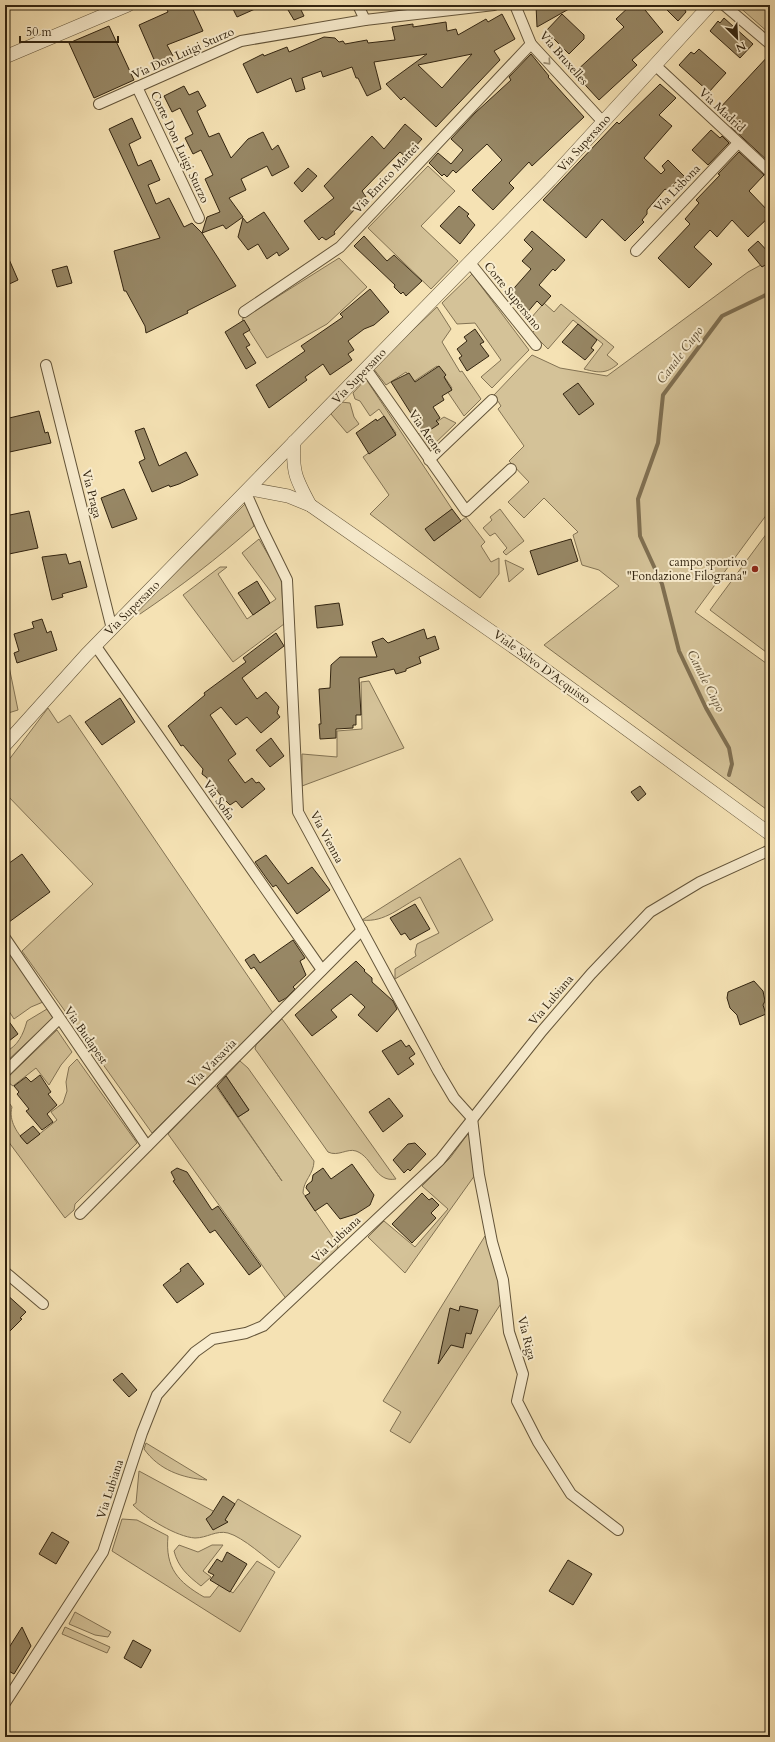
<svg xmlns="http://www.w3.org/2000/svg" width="775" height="1742" viewBox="0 0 775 1742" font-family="Cardo,serif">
	<rect width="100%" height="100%" fill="#f5e2b4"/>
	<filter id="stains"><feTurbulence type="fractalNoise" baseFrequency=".005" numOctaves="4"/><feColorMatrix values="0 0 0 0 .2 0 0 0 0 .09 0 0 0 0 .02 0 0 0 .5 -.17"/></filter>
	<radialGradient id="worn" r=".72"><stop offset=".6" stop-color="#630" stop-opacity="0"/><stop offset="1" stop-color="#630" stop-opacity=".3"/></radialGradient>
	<g fill="#d4c298" stroke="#837354">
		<path d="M737 5H770V34Z"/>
		<path d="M428 166 455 191 421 226 458 261 431 289 368 228Z"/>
		<path d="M339 258 367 287 327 324 267 358 242 319Z"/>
		<path d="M770 260V510L695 612 770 666V812L544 645 619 586 599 570 582 565 573 535 578 532 544 498 524 518 508 502 529 482 509 461 524 446 498 409 501 406 494 395 532 355 560 368 607 376 748 272Z"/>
		<path d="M472 274 529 350 492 388 481 377 501 360 475 323 457 324 442 303Z"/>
		<path d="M544 303 554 312 561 304 614 347 607 355 618 364C606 374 599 373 584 369L603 344 573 320 548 349 532 333 539 326 531 318Z"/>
		<path d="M437 307 451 329 442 342 460 372 462 371 481 399 464 416 447 391 452 388 437 366 413 382 406 372 386 385 373 368Z"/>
		<path d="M366 379 452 509 426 529 434 541 466 517 485 542 481 546 491 562 499 558V574L480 598 370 514 389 495 363 457 396 433 379 409 370 416 360 401 355 399 353 393Z"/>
		<path d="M341 402 350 403 354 417 359 424 347 433 331 414Z"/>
		<path d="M444 417 456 423 429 449 418 434Z"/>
		<path d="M246 503 254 526C218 558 180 587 140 614L135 613Z"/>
		<path d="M500 509 524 541 506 555 503 552 507 548 495 533 490 536 483 528 492 520 490 517Z"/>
		<path d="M770 529V655L710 610Z"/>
		<path d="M259 539 281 577 284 624 233 662 183 595 220 567H227L218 574 247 619 276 599 242 553Z"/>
		<path d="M505 560 524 569 509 582Z"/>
		<path d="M5 647 18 710 5 714Z"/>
		<path d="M369 681 404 748 302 786V754L337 757V731L362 729 361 682Z"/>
		<path d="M48 708 58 723 70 715 273 1013 152 1133 22 951 93 884 5 793V765Z"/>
		<path d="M460 858 493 920 395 979V969L416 956 415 952 417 944 439 933 420 897C401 906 385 923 362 920Z"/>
		<path d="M5 945 43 1002 31 1007 14 1019 5 1005Z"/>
		<path d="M47 1009 53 1018 5 1063V1052C18 1046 23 1035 27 1021Z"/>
		<path d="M282 1019 285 1023 396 1179C375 1183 373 1157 356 1151 347 1148 338 1157 328 1152L258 1053 255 1049 256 1045Z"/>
		<path d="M57 1030 72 1052 61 1065 49 1085 36 1068 13 1086 5 1080Z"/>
		<path d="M77 1059 137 1143 75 1204 74 1210 65 1218 5 1137V1097L12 1107C8 1121 18 1134 27 1144L57 1120 51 1112 63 1103 67 1091 66 1082 69 1067Z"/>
		<path d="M240 1061 248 1068 314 1161C314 1174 303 1181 303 1193L338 1244 337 1251 287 1300 168 1134 215 1085 282 1181 238 1117 249 1110 226 1076Z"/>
		<path d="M470 1131 475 1175 405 1273 368 1237 384 1221 415 1247 448 1209 422 1186 450 1158Z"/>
		<path d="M485 1236 500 1279 502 1302 410 1443 390 1431 401 1412 383 1401Z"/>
		<path d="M146 1443 207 1480C182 1478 159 1470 144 1449Z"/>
		<path d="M139 1471 226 1518 238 1499 301 1536 279 1568C267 1559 243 1537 228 1533 216 1530 207 1538 195 1538 177 1537 146 1518 133 1505L136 1503Z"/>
		<path d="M122 1519 137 1520 168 1536C165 1568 178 1582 204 1597H210L220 1584 233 1593 257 1561 275 1572 240 1632 112 1551Z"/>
		<path d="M179 1545 198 1552 212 1545H223L203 1571 211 1577 201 1586C188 1576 178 1567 174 1551Z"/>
		<path d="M75 1612 111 1632 108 1637 95 1635 69 1624Z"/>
		<path d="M65 1627 110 1647 107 1653 62 1634Z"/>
	</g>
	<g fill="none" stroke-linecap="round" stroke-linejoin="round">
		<path stroke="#7f6f51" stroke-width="4" d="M729 775 732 764 729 748 706 708 679 651 662 584 640 536 638 499 658 443 663 395 722 316 770 293"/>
	</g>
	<g fill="#978765" stroke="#322410" fill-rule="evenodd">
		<path d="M165 5H191L203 31 167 45 173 56 156 64 139 25 168 12Z"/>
		<path d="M231 5H264L237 17Z"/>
		<path d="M536 5H576L537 27Z"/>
		<path d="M631 5H641L663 32 632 60 637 65 599 100 574 73 624 27 616 19Z"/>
		<path d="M662 5H690L685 10 686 12 678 21Z"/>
		<path d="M299 6 304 16 294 20 288 10Z"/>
		<path d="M502 14 515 39 494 51 500 60 436 127 404 97 401 100 386 84 427 54 374 62 381 89 367 96 358 78H356L352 67 323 77 321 71 302 78 305 89 296 92 291 78 257 93 243 64 263 54 264 56 287 47 289 52 324 37 335 38 339 42 343 41 345 44 367 40 368 43 395 40 392 27 413 24V27L446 22 447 31 456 29 458 35 486 19 488 22ZM472 54 442 88 418 65Z"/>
		<path d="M562 14 584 35V39L569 54 546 31Z"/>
		<path d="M724 18 753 44 740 58 710 31 718 21 720 23Z"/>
		<path d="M109 26 134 80 94 98 69 43Z"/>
		<path d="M699 49 726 73 709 92 679 65 691 52 694 54Z"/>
		<path d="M531 54 549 76 548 77 584 117 532 166 529 162 509 183 514 188 493 210 472 190 502 160 487 144 456 173 453 170 447 177 444 174 442 176 429 163 438 153 451 164 463 150 451 139 475 113 511 80 509 77Z"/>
		<path d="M770 54V163L731 127 733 124 718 110Z"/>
		<path d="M660 84 676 98 659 115 672 126 644 158 661 174 665 170 662 166 668 160 689 181 682 188 676 182 668 191 665 189 647 210V214L642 220 644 222 625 241 602 219 586 238 543 200 617 122 619 124Z"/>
		<path d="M184 86 189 95 198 91 206 106 197 111 209 137 219 133 231 158 248 139 263 132 272 150 278 145 289 167 272 176 267 166 241 179 246 190 229 198 243 217 226 229 223 225 202 233 207 217 220 212 205 179 213 175 201 150 193 154 185 138 193 134 180 108 172 112 164 96Z"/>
		<path d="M132 118 141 138 129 144 138 166 151 160 160 180 148 185 156 204 169 198 184 227 192 223 202 233 236 286 187 311 188 313 146 333 145 326 126 291H124L114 251 160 238 109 129Z"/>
		<path d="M405 124 422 139 406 157 400 152 362 191 366 197 334 232 335 234 326 240 322 237 319 240 304 221 334 198 324 186 372 136 384 149Z"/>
		<path d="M711 130 720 138 722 136 729 143 708 165 692 150Z"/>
		<path d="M739 152 764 175 749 191 770 213V216L748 237 732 220 717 237 710 230 694 247 712 264 689 288 658 258 690 224 685 219 699 203 696 200 720 175 718 174Z"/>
		<path d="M308 168 317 176 302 192 294 183Z"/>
		<path d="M459 206 469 214 467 216 475 225 460 244 440 226Z"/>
		<path d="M264 212 289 249 279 256 277 252 267 259 258 244 248 250 238 237 243 218 247 223Z"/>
		<path d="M532 231 565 260 555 271 553 269 539 285 551 296 550 297 542 306 537 301 526 314 507 296 531 269 522 261 533 249 524 240Z"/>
		<path d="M364 236 387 261 394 255 422 281 406 296 403 292 401 294 394 287 395 285 354 246Z"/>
		<path d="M758 241 770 254V262L762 267 748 250Z"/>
		<path d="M5 250 18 280 5 286Z"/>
		<path d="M67 266 72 283 57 287 52 270Z"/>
		<path d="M370 289 389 312 374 325 364 329 348 341 354 350 348 354 352 360 330 375 323 364 305 377 307 380 269 408 256 385 305 351 301 346 343 317 340 314Z"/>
		<path d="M244 320 250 330 243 334 250 345 246 347 256 363 246 369 225 332Z"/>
		<path d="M578 324 597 340 591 348 594 350 585 360 562 342Z"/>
		<path d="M475 329 484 342 480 344 489 356 467 371 459 358 462 356 457 349 467 341 464 337Z"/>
		<path d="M439 366 446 375 444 377 452 390 442 396 444 400 433 407 440 418 436 421 439 424 424 434 391 382 409 373 415 382Z"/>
		<path d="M578 383 594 404 579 415 563 394Z"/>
		<path d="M39 411 45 433 48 432 51 443 5 453V419Z"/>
		<path d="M384 416 396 435 369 454 356 433 376 419 377 421Z"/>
		<path d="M144 428 159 466 186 452 198 475 179 484 170 487 169 485 152 492 139 462 145 459 135 431Z"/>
		<path d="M124 489 137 519 112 528 101 498Z"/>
		<path d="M452 509 461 521 434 541 425 529Z"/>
		<path d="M29 511 38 548 9 554 5 536V516Z"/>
		<path d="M571 539 578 561 538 575 530 551Z"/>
		<path d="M66 554 69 564 80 561 87 587 62 594 63 597 52 600 42 557Z"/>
		<path d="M257 581 270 603 253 615 238 593Z"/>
		<path d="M339 603 343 625 317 628 315 606Z"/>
		<path d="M42 619 47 633 51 631 57 650 17 663 14 653 19 651 14 634 34 628 32 622Z"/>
		<path d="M424 629 427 639 435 636 439 649 419 657 421 663 406 669V671L396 674 394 669 359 678 361 715H356V725H353V728L336 729V738L320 739 319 724H321L319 689 330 688 331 665 340 657H377L372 642 383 638 388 643Z"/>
		<path d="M276 633 284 646 242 678 257 699 266 692 279 707 277 713 280 717 261 733 247 717 236 725 221 707 210 715 236 754 228 760 245 783 252 778 256 783 259 782 265 789 242 808 236 801 230 805 222 797 206 777 202 774 203 769 183 745 181 746 168 726 205 695 204 693 246 662 243 658Z"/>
		<path d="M120 698 135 722 102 745 85 722Z"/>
		<path d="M271 738 284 756 270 767 256 750Z"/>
		<path d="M640 786 646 794 638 801 631 792Z"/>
		<path d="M22 854 50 892 5 925V866Z"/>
		<path d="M266 855 288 884 312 867 330 890 297 914 276 885 273 887 267 879 255 862Z"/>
		<path d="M415 904 430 929 410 940 405 933 401 935 390 918Z"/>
		<path d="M293 940 305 958 300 961 306 975 293 987 295 989 286 998 279 1002 254 967 251 969 245 960 254 954 260 963Z"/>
		<path d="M356 961 365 970 364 971 372 978V982L393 1001 397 1009 377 1032 358 1015 365 1007 351 994 331 1010 337 1017 312 1036 295 1015Z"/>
		<path d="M754 981 763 991 765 1001 763 1005 766 1014 740 1025 737 1015 730 1008 727 998 728 992Z"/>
		<path d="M5 1016 18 1034 5 1044Z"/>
		<path d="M401 1040 406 1047 409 1045 415 1054 409 1058 414 1064 398 1075 382 1051Z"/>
		<path d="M40 1075 51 1092 48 1094 57 1105 47 1114 53 1122 42 1130 26 1111 29 1109 17 1094 19 1092 14 1086 26 1077 31 1082Z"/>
		<path d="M226 1076 249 1110 238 1117 217 1086Z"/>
		<path d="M389 1098 403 1116 383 1132 369 1112Z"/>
		<path d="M33 1126 40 1134 27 1144 20 1136Z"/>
		<path d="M415 1143 426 1154 410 1171 408 1169 404 1173 393 1160 408 1144Z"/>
		<path d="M352 1164 374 1195 370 1205 356 1214 340 1219 327 1203 315 1211 305 1196 310 1193 306 1188 307 1185 312 1181 313 1175 323 1168 331 1179Z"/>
		<path d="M177 1168 187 1172 212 1210 218 1206 261 1266 249 1275 215 1230 210 1233 173 1181 175 1180 171 1172Z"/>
		<path d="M422 1193 429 1200 432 1198 439 1205 431 1213 436 1218 412 1243 392 1224Z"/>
		<path d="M188 1263 204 1284 177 1303 163 1285 181 1271 180 1269Z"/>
		<path d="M5 1293 26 1312 20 1318 22 1319 5 1336Z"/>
		<path d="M460 1306 478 1310 471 1334 466 1333 463 1348 451 1345 438 1364 450 1308 459 1311Z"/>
		<path d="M122 1373 137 1390 129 1397 113 1380Z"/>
		<path d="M223 1496 235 1504 225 1520 228 1522 213 1530 206 1519 211 1515Z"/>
		<path d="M52 1532 69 1542 56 1564 39 1554Z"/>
		<path d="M227 1552 247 1564 230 1592 210 1580 214 1575 208 1572 217 1559 222 1562Z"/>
		<path d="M568 1560 592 1574 573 1605 549 1591Z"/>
		<path d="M22 1627 31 1646 14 1674 5 1669V1654Z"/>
		<path d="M133 1640 151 1650 141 1668 124 1658Z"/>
	</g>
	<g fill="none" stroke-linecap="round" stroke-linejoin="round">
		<g stroke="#635439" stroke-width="12">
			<g id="minor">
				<path d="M358 5 365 20"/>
				<path d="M515 5 531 44 603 122"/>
				<path d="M724 5 770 44"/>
				<path d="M656 66 770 172"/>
				<path d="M137 87 199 218"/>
				<path d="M99 104 241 41 365 20 494 5"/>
				<path d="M636 251 738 143"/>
				<path d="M470 263 536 345"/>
				<path d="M244 312 340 247 531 44"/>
				<path d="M46 365 112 629"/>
				<path d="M366 369 466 511 511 469"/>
				<path d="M429 460 492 400"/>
				<path d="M246 493 261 527 287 580 298 812 438 1071 454 1098 472 1118 479 1175 492 1242 503 1280 509 1332 523 1374 517 1401 538 1442 571 1494 618 1530"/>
				<path d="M95 645 322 970"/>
				<path d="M5 938 147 1146"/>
				<path d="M5 1072 59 1019"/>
				<path d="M80 1214 362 930"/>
				<path d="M5 1272 43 1304"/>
				<path d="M5 1703 103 1552 142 1433 157 1395 195 1352 213 1339 246 1333 263 1326 440 1160 542 1031 591 974 650 912 700 882 770 850"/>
			</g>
		</g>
		<g stroke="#635439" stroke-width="14">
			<g id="tertiary">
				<path d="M5 57 128 5"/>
				<path d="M294 442C292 472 296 479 310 505"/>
				<path d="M250 489 288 496 310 505 525 655 770 834"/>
				<path d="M5 745 86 655 550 180 710 5"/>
			</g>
		</g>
		<use href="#minor" stroke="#f8ecce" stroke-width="10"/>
		<use href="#tertiary" stroke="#f8ecce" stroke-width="13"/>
	</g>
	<defs><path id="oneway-chevron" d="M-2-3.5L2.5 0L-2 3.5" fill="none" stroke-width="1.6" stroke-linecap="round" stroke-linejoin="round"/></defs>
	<use stroke="#9f9278" href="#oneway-chevron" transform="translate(548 62) rotate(48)"/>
	<circle fill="#8f2418" stroke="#f8ecce" stroke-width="1.5" cx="755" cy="569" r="4"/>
	<g text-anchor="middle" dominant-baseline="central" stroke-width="4" stroke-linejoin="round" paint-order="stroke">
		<g font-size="12" fill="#322410" stroke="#f8ecce">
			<text transform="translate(183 53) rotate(-24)">Via Don Luigi Sturzo</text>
			<text transform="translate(564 58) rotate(49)">Via Bruxelles</text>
			<text transform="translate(722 110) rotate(43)">Via Madrid</text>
			<text transform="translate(584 143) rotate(-48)">Via Supersano</text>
			<text transform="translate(180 147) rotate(65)">Corte Don Luigi Sturzo</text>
			<text transform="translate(386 178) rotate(-47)">Via Enrico Mattei</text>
			<text transform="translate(677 188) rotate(-46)">Via Lisbona</text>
			<text transform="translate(513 296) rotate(51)">Corte Supersano</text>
			<text transform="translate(359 376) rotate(-46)">Via Supersano</text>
			<text transform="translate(426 432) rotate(55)">Via Atene</text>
			<text transform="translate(92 494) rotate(76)">Via Praga</text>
			<text transform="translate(132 608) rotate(-45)">Via Supersano</text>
			<text transform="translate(542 667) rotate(36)">Viale Salvo D'Acquisto</text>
			<text transform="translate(219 800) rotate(55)">Via Sofia</text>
			<text transform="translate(327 837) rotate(62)">Via Vienna</text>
			<text transform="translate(551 1000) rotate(-50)">Via Lubiana</text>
			<text transform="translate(86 1035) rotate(55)">Via Budapest</text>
			<text transform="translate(212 1063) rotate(-45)">Via Varsavia</text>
			<text transform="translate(336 1239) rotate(-43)">Via Lubiana</text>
			<text transform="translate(527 1338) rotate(76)">Via Riga</text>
			<text transform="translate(110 1489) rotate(-72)">Via Lubiana</text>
		</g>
		<g font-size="12" fill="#322410" stroke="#f8ecce" text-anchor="end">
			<text x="747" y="562">campo sportivo<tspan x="747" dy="14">"Fondazione Filograna"</tspan></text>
		</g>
		<g font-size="13" font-style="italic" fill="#5f5036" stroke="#f8ecce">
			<text transform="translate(680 355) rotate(-53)">Canale Cupo</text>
			<text transform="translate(706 681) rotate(63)">Canale Cupo</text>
		</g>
	</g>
	<rect width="775" height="1742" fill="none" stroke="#f5e2b4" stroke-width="20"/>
	<rect x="6" y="6" width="763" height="1730" fill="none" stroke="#322410" stroke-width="2"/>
	<rect x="10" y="10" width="755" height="1722" fill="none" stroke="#322410"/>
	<g transform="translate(737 38) rotate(156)" stroke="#f8ecce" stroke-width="3" paint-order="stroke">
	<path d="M0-3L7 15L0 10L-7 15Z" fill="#322410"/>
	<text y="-6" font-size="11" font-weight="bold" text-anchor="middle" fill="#322410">N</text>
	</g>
	<path d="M20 36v6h98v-6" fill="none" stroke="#322410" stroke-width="2"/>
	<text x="26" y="36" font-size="12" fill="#322410" stroke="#f8ecce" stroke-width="3" paint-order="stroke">50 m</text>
	<rect width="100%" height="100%" filter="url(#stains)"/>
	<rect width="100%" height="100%" fill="url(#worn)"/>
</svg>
